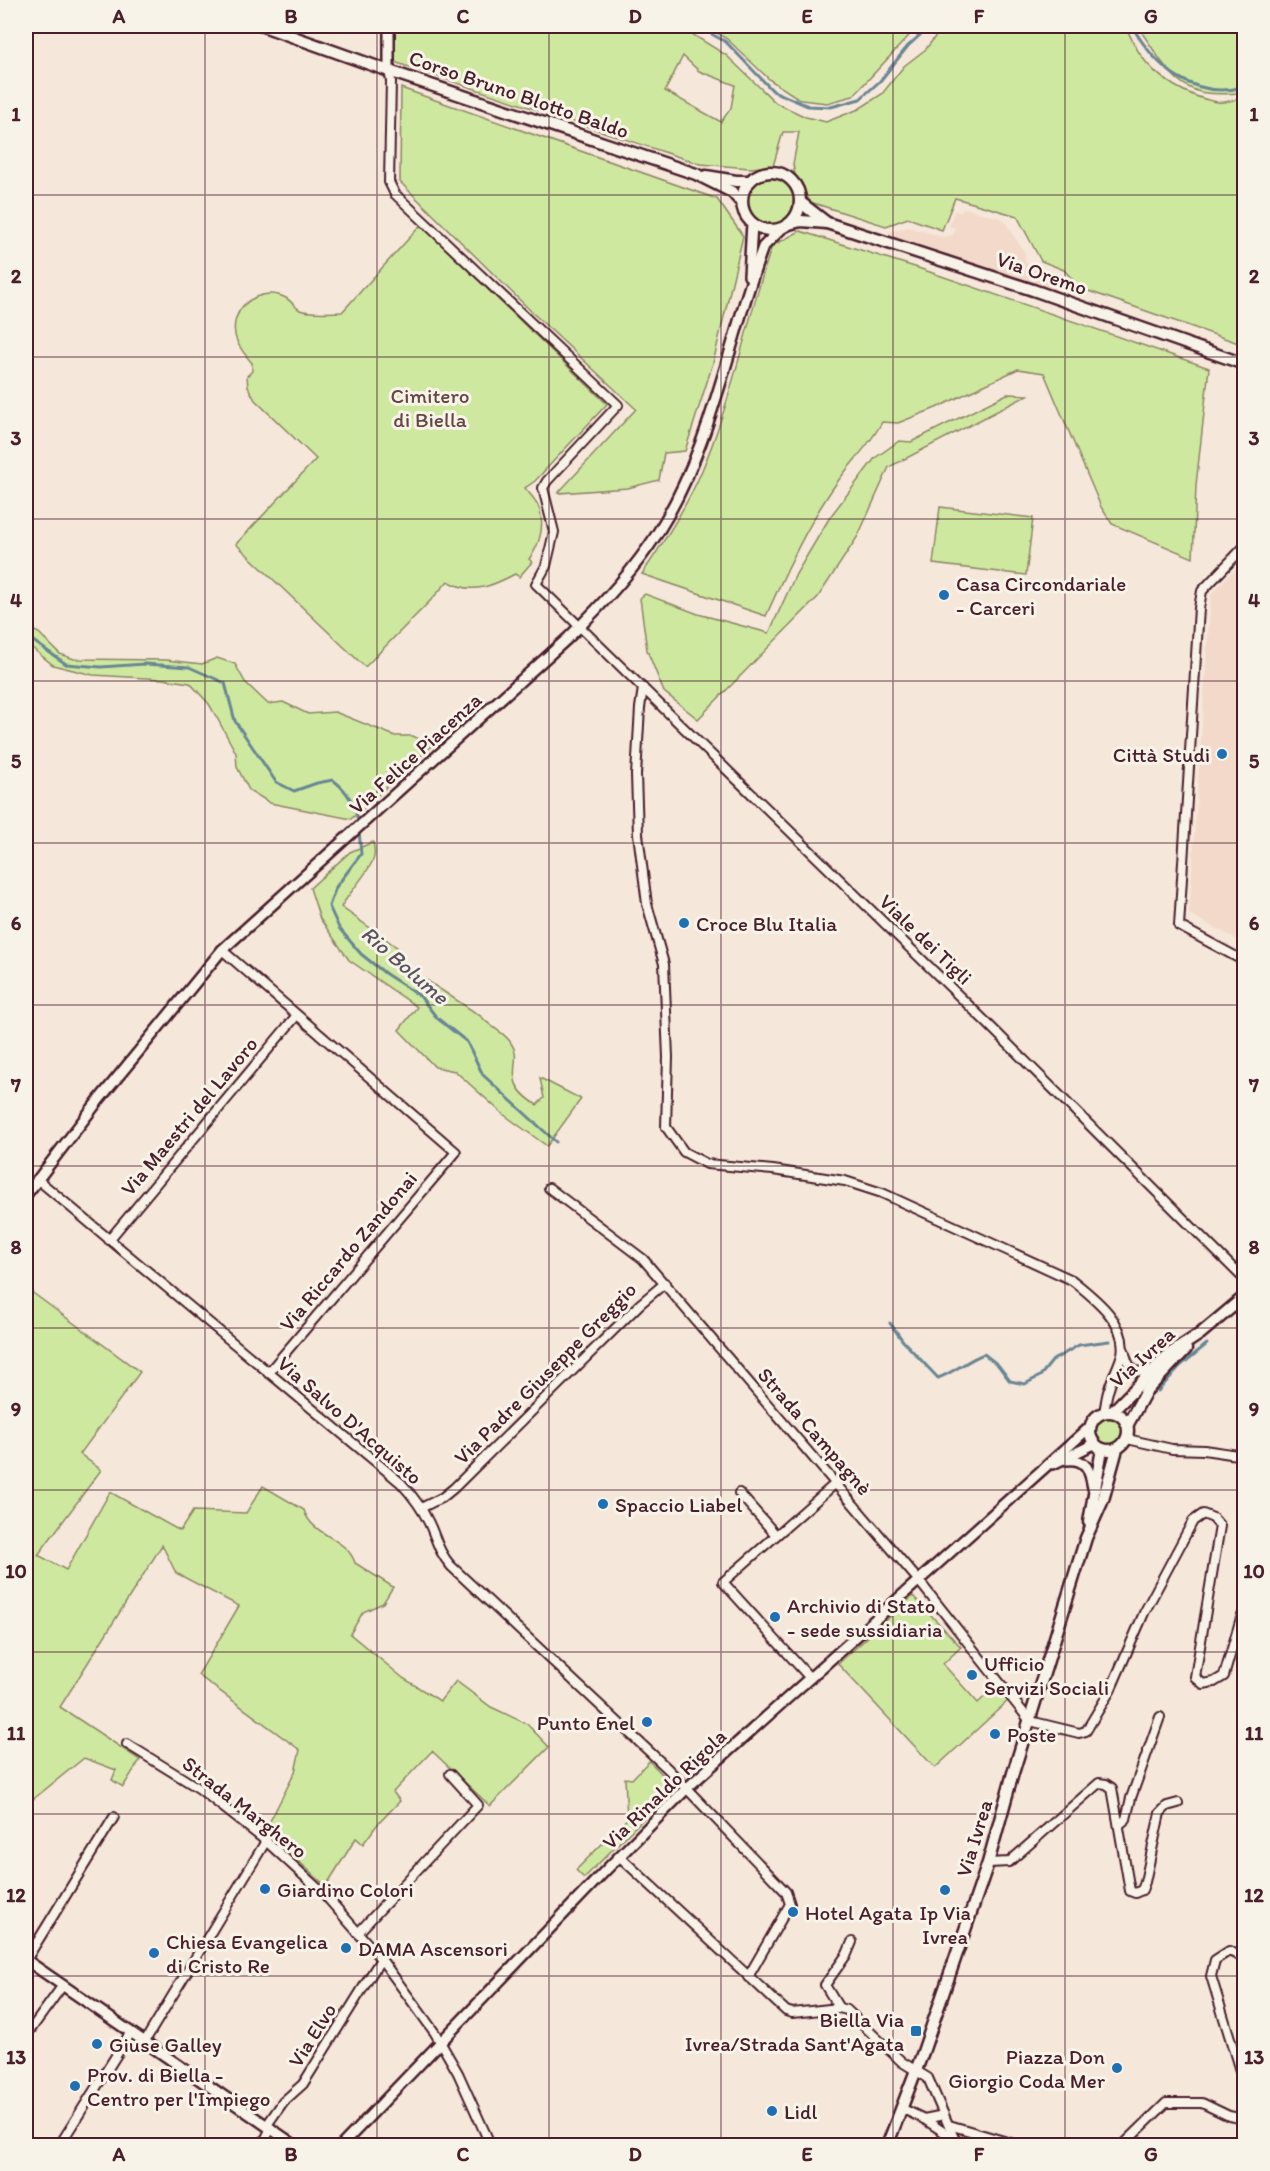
<svg xmlns="http://www.w3.org/2000/svg" width="1270" height="2171" viewBox="0 0 1270 2171" font-family="Itim,sans-serif">
	<rect width="100%" height="100%" fill="#f5e7da"/>
	<filter id="ink" filterUnits="userSpaceOnUse"><feTurbulence type="fractalNoise" baseFrequency=".0167" numOctaves="2"/><feDisplacementMap in="SourceGraphic" scale="12" xChannelSelector="R" yChannelSelector="G"/><feConvolveMatrix kernelMatrix="1 2 1 2 8 2 1 2 1" color-interpolation-filters="sRGB"/></filter>
	<g filter="url(#ink)">
		<g fill="#f3d9ca">
			<path d="M964 208 1003 219 1025 253V261L1032 268 1056 276V292L890 238 889 232 908 227 943 237 953 235 955 228 949 226 954 211 961 212Z"/>
			<path d="M1244 559V943L1189 914 1211 595Z"/>
		</g>
		<g fill="#cee99f" stroke="#8c8465" stroke-width="1.5" fill-rule="evenodd">
			<path d="M394 26H679L726 55 776 103 806 117 826 122 859 109 882 94 904 66 926 49 943 26H1125C1130 35 1134 45 1140 54 1156 79 1189 97 1217 102 1227 104 1235 97 1244 100V345L1080 288 1064 270 1041 261 1017 216 955 198 942 230 908 218 886 226 810 202 795 175 793 164 799 132H783L773 166 750 168 700 164 394 62ZM683 56 699 71 735 85 731 108 721 122 665 91Z"/>
			<path d="M706 26H918L853 96 827 103 801 100 770 80 727 39Z"/>
			<path d="M1137 26H1244V93C1230 93 1210 96 1197 91 1167 80 1155 49 1137 26Z"/>
			<path d="M401 88 717 199 743 236 713 363 685 451 664 453 659 480 628 488 558 493 636 409 536 316 400 182Z"/>
			<circle cx="771" cy="201" r="23"/>
			<path d="M421 225 607 404 535 481 525 488C530 494 537 501 539 508 545 525 540 545 529 559L532 562 519 577 515 574C494 585 472 596 448 581L431 600 365 667 236 544 316 459 255 400 248 387 247 376 252 371V363C241 350 230 337 236 318 243 298 267 288 286 298 291 301 295 307 300 310 308 314 333 312 342 312Z"/>
			<path d="M800 231 918 268 1209 368 1196 485 1193 558 1112 524 1101 507 1044 373 1018 369 936 408 898 423 882 422C870 445 852 461 838 481 809 521 786 571 766 616L642 574C664 542 684 511 700 475 732 402 746 322 772 246Z"/>
			<path d="M1007 394 1028 395 889 467 858 536 818 597 698 719 664 692 647 650 640 598 645 594 698 614 769 633 796 574 830 517 875 458 899 441 911 442Z"/>
			<path d="M940 507 1033 518 1026 575 933 564Z"/>
			<path d="M26 627 39 633 60 654 74 659 166 660 202 664 217 658 235 664 245 682 268 704 283 702 308 714 335 712 395 736H413L432 746 351 819 270 803 249 790 237 767 236 753 216 716 209 704 190 683 163 679 93 675 53 665 26 643Z"/>
			<path d="M373 842C374 846 375 852 374 857 373 867 348 894 341 907L398 948 393 958 482 1017C490 1028 505 1032 511 1043 520 1056 512 1066 515 1080 517 1091 528 1099 537 1105L544 1098 540 1078 581 1099 547 1146 503 1114 455 1071 435 1067 399 1030 417 1007 349 960 320 919 310 888 350 852Z"/>
			<path d="M26 1288 140 1372 80 1454 101 1470 38 1555 66 1570 110 1492 180 1531 193 1511 246 1513 263 1486 304 1510C312 1537 347 1537 355 1563L393 1587 383 1603 363 1612 350 1634 403 1678 440 1701 456 1681 491 1707 527 1724 549 1747 490 1806 432 1751 393 1792 400 1801 377 1825 363 1844 356 1838 326 1886 265 1831 295 1772 300 1750 198 1675 239 1606 176 1573 162 1545 60 1707 140 1760 123 1787 112 1780 116 1770 84 1758 26 1805Z"/>
			<circle cx="1110" cy="1431" r="14"/>
			<path d="M913 1596 961 1647 943 1664 978 1703 997 1685 1010 1699 935 1768 838 1664Z"/>
			<path d="M649 1761 666 1778 670 1785 668 1794 584 1878 576 1870 627 1819 625 1778 632 1779Z"/>
		</g>
		<g fill="none" stroke-linecap="round" stroke-linejoin="round">
			<g stroke="#698694" stroke-width="3">
				<path d="M697 26 726 42 773 91 808 106 831 107 860 99 880 81 908 46 930 26"/>
				<path d="M1132 26C1156 68 1193 100 1244 87"/>
				<path d="M26 636 66 664 101 667 145 664 189 667 225 683 235 721 276 782 294 791 317 783 333 780C347 790 357 807 358 824"/>
				<path d="M359 830 361 854 336 887 329 906 339 928 361 954 386 974 420 996 437 1018 467 1042 483 1075 556 1142"/>
				<path d="M1239 1316 1244 1312"/>
				<path d="M890 1323 903 1341 938 1378C955 1372 967 1360 984 1354L998 1365 1010 1381 1025 1384 1040 1376 1053 1360 1079 1345 1109 1341"/>
				<path d="M1158 1391 1180 1366 1207 1344"/>
			</g>
			<g stroke="#4a1f2b" stroke-width="12">
				<g id="minor">
					<path d="M389 71 391 81 389 182 395 194 618 405 547 481 543 488 554 532 546 566 536 584 988 1024 1244 1279"/>
					<path d="M1244 547 1202 591 1199 608 1179 926 1244 961"/>
					<path d="M643 688 640 708 636 775 638 834 647 904 664 964 668 1057 666 1127 684 1152 707 1164 773 1170 845 1181 882 1193 1072 1280C1093 1297 1128 1323 1122 1354 1119 1366 1112 1377 1109 1389 1106 1396 1106 1404 1104 1412"/>
					<path d="M222 950 456 1152 268 1373"/>
					<path d="M37 1179 401 1483C412 1495 422 1508 429 1523 437 1540 438 1551 451 1566L668 1769 786 1892 790 1904 748 1977"/>
					<path d="M549 1188 643 1259 919 1581 1030 1721 1079 1733 1086 1731 1110 1691 1144 1613 1193 1521 1203 1514 1213 1518 1220 1526 1195 1677 1203 1684 1214 1682 1224 1676 1241 1618 1244 1612"/>
					<path d="M109 1240 297 1015"/>
					<path d="M1124 1350C1128 1367 1132 1376 1151 1370"/>
					<path d="M1127 1439 1172 1449 1204 1450 1244 1456"/>
					<path d="M739 1493 776 1535"/>
					<path d="M421 1508 443 1497 454 1488 640 1304 665 1283"/>
					<path d="M810 1678 723 1582 836 1483"/>
					<path d="M127 1744 200 1789 266 1841 325 1895 381 1959 435 2033 458 2073 491 2146"/>
					<path d="M1119 1825 1126 1819 1131 1798 1160 1717"/>
					<path d="M619 1856 786 2011 792 2013 839 2008 847 2010 902 2062 928 2078 954 2138"/>
					<path d="M988 1863 1009 1862 1099 1783 1106 1784 1112 1788 1130 1891 1135 1893 1142 1890 1145 1882 1160 1813 1167 1806 1178 1803"/>
					<path d="M358 1933 478 1805 450 1774"/>
					<path d="M1244 1958 1229 1951 1215 1960 1211 1976 1244 2084"/>
					<path d="M26 1960 114 1817"/>
					<path d="M839 2008 825 1985 847 1954 852 1942"/>
					<path d="M26 2036 63 1985"/>
					<path d="M145 2041 266 1841"/>
					<path d="M901 2108 924 2119 965 2146"/>
					<path d="M924 2119 944 2115"/>
					<path d="M267 2125 283 2102 303 2084 381 1959"/>
					<path d="M949 2125 1021 2146"/>
					<path d="M59 2146 131 2032"/>
					<path d="M262 2146 271 2128"/>
					<path d="M1122 2146 1166 2103H1202L1229 2116 1244 2119"/>
				</g>
			</g>
			<g stroke="#4a1f2b" stroke-width="14">
				<g id="tertiary">
					<path d="M389 26V71"/>
					<path d="M749 276 752 223"/>
					<path d="M26 1195 98 1101 222 950 568 638C601 606 632 573 657 534 712 447 728 342 763 247L781 229"/>
					<path d="M1067 1460C1087 1458 1090 1471 1093 1488"/>
					<path d="M1053 1464 1094 1444"/>
					<path d="M26 1960 296 2146"/>
					<path d="M341 2146 604 1872 687 1788 1090 1427"/>
				</g>
			</g>
			<g stroke="#4a1f2b" stroke-width="15">
				<g id="secondary">
					<path d="M263 26 389 71 696 174 732 192 742 203"/>
					<circle cx="771" cy="201" r="29"/>
					<path d="M706 176 736 181H750"/>
					<path d="M800 202 827 223"/>
					<path d="M789 224 801 221 827 223 1033 290 1244 364"/>
					<path d="M1113 1411 1168 1355 1200 1334 1244 1297"/>
					<circle cx="1109" cy="1431" r="19"/>
					<path d="M1128 1424 1146 1391 1186 1349"/>
					<path d="M1089 1522 1102 1449"/>
					<path d="M887 2146 923 2052 988 1863 1013 1773 1086 1538 1103 1500 1117 1449"/>
				</g>
			</g>
			<use href="#minor" stroke="#f7f3e8" stroke-width="8"/>
			<use href="#tertiary" stroke="#f7f3e8" stroke-width="9"/>
			<use href="#secondary" stroke="#f7f3e8" stroke-width="10"/>
		</g>
	</g>
	<path fill="none" stroke="#4a1f2b" stroke-width="1.5" stroke-opacity="0.55" d="M205 26V2146M377 26V2146M549 26V2146M721 26V2146M893 26V2146M1065 26V2146M26 195H1244M26 357H1244M26 519H1244M26 681H1244M26 843H1244M26 1005H1244M26 1166H1244M26 1328H1244M26 1490H1244M26 1652H1244M26 1814H1244M26 1976H1244"/>
	<g fill="#1f6fb2" stroke="#f7f3e8" stroke-width="2">
		<circle cx="944" cy="595" r="6"/>
		<circle cx="1222" cy="754" r="6"/>
		<circle cx="684" cy="923" r="6"/>
		<circle cx="603" cy="1504" r="6"/>
		<circle cx="775" cy="1617" r="6"/>
		<circle cx="972" cy="1675" r="6"/>
		<circle cx="647" cy="1722" r="6"/>
		<circle cx="995" cy="1734" r="6"/>
		<circle cx="265" cy="1889" r="6"/>
		<circle cx="945" cy="1890" r="6"/>
		<circle cx="793" cy="1912" r="6"/>
		<circle cx="346" cy="1948" r="6"/>
		<circle cx="154" cy="1953" r="6"/>
		<rect x="910" y="2025" width="12" height="12" rx="3"/>
		<circle cx="97" cy="2044" r="6"/>
		<circle cx="1117" cy="2068" r="6"/>
		<circle cx="75" cy="2086" r="6"/>
		<circle cx="772" cy="2111" r="6"/>
	</g>
	<g text-anchor="middle" dominant-baseline="central" stroke-width="6" stroke-linejoin="round" paint-order="stroke">
		<g font-size="21" fill="#4a1f2b" stroke="#f7f3e8">
			<text transform="translate(519 94) rotate(19)">Corso Bruno Blotto Baldo</text>
			<text transform="translate(1042 273) rotate(19)">Via Oremo</text>
			<text transform="translate(415 753) rotate(-42)">Via Felice Piacenza</text>
			<text transform="translate(926 939) rotate(44)">Viale dei Tigli</text>
			<text transform="translate(189 1116) rotate(-50)">Via Maestri del Lavoro</text>
			<text transform="translate(348 1251) rotate(-50)">Via Riccardo Zandonai</text>
			<text transform="translate(1142 1357) rotate(-42)">Via Ivrea</text>
			<text transform="translate(545 1373) rotate(-45)">Via Padre Giuseppe Greggio</text>
			<text transform="translate(350 1420) rotate(41)">Via Salvo D'Acquisto</text>
			<text transform="translate(815 1431) rotate(49)">Strada Campagnè</text>
			<text transform="translate(664 1789) rotate(-44)">Via Rinaldo Rigola</text>
			<text transform="translate(245 1807) rotate(38)">Strada Marghero</text>
			<text transform="translate(974 1838) rotate(-73)">Via Ivrea</text>
			<text transform="translate(312 2035) rotate(-58)">Via Elvo</text>
		</g>
		<g font-size="21" fill="#644742" stroke="#f7f3e8">
			<text x="430" y="395">Cimitero<tspan x="430" dy="24">di Biella</tspan></text>
		</g>
		<g font-size="21" fill="#4a1f2b" stroke="#f7f3e8" text-anchor="start">
			<text x="956" y="583">Casa Circondariale<tspan x="956" dy="24">- Carceri</tspan></text>
			<text x="1210" y="754" text-anchor="end">Città Studi</text>
			<text x="696" y="923">Croce Blu Italia</text>
			<text x="615" y="1504">Spaccio Liabel</text>
			<text x="787" y="1605">Archivio di Stato<tspan x="787" dy="24">- sede sussidiaria</tspan></text>
			<text x="984" y="1663">Ufficio<tspan x="984" dy="24">Servizi Sociali</tspan></text>
			<text x="635" y="1722" text-anchor="end">Punto Enel</text>
			<text x="1007" y="1734">Poste</text>
			<text x="277" y="1889">Giardino Colori</text>
			<text x="805" y="1912">Hotel Agata</text>
			<text x="945" y="1912" text-anchor="middle">Ip Via<tspan x="945" dy="24">Ivrea</tspan></text>
			<text x="166" y="1941">Chiesa Evangelica<tspan x="166" dy="24">di Cristo Re</tspan></text>
			<text x="358" y="1948">DAMA Ascensori</text>
			<text x="904" y="2019" text-anchor="end">Biella Via<tspan x="904" dy="24">Ivrea/Strada Sant'Agata</tspan></text>
			<text x="109" y="2044">Giuse Galley</text>
			<text x="1105" y="2056" text-anchor="end">Piazza Don<tspan x="1105" dy="24">Giorgio Coda Mer</tspan></text>
			<text x="87" y="2074">Prov. di Biella -<tspan x="87" dy="24">Centro per l'Impiego</tspan></text>
			<text x="784" y="2111">Lidl</text>
		</g>
		<g font-size="22" font-style="italic" fill="#595360" stroke="#f7f3e8">
			<text transform="translate(405 965) rotate(41)">Rio Bolume</text>
		</g>
	</g>
	<rect width="1270" height="2171" fill="none" stroke="#f7f3e8" stroke-width="66"/>
	<rect x="33" y="33" width="1204" height="2105" fill="none" stroke="#4a1f2b" stroke-width="2"/>
	<g font-size="20" text-anchor="middle" font-weight="bold" fill="#4a1f2b">
		<text x="119" y="23">A</text>
		<text x="291" y="23">B</text>
		<text x="463" y="23">C</text>
		<text x="635" y="23">D</text>
		<text x="807" y="23">E</text>
		<text x="979" y="23">F</text>
		<text x="1151" y="23">G</text>
		<text x="16" y="121">1</text>
		<text x="1254" y="121">1</text>
		<text x="16" y="283">2</text>
		<text x="1254" y="283">2</text>
		<text x="16" y="445">3</text>
		<text x="1254" y="445">3</text>
		<text x="16" y="607">4</text>
		<text x="1254" y="607">4</text>
		<text x="16" y="768">5</text>
		<text x="1254" y="768">5</text>
		<text x="16" y="930">6</text>
		<text x="1254" y="930">6</text>
		<text x="16" y="1092">7</text>
		<text x="1254" y="1092">7</text>
		<text x="16" y="1254">8</text>
		<text x="1254" y="1254">8</text>
		<text x="16" y="1416">9</text>
		<text x="1254" y="1416">9</text>
		<text x="16" y="1578">10</text>
		<text x="1254" y="1578">10</text>
		<text x="16" y="1740">11</text>
		<text x="1254" y="1740">11</text>
		<text x="16" y="1902">12</text>
		<text x="1254" y="1902">12</text>
		<text x="16" y="2064">13</text>
		<text x="1254" y="2064">13</text>
		<text x="119" y="2161">A</text>
		<text x="291" y="2161">B</text>
		<text x="463" y="2161">C</text>
		<text x="635" y="2161">D</text>
		<text x="807" y="2161">E</text>
		<text x="979" y="2161">F</text>
		<text x="1151" y="2161">G</text>
	</g>
</svg>
